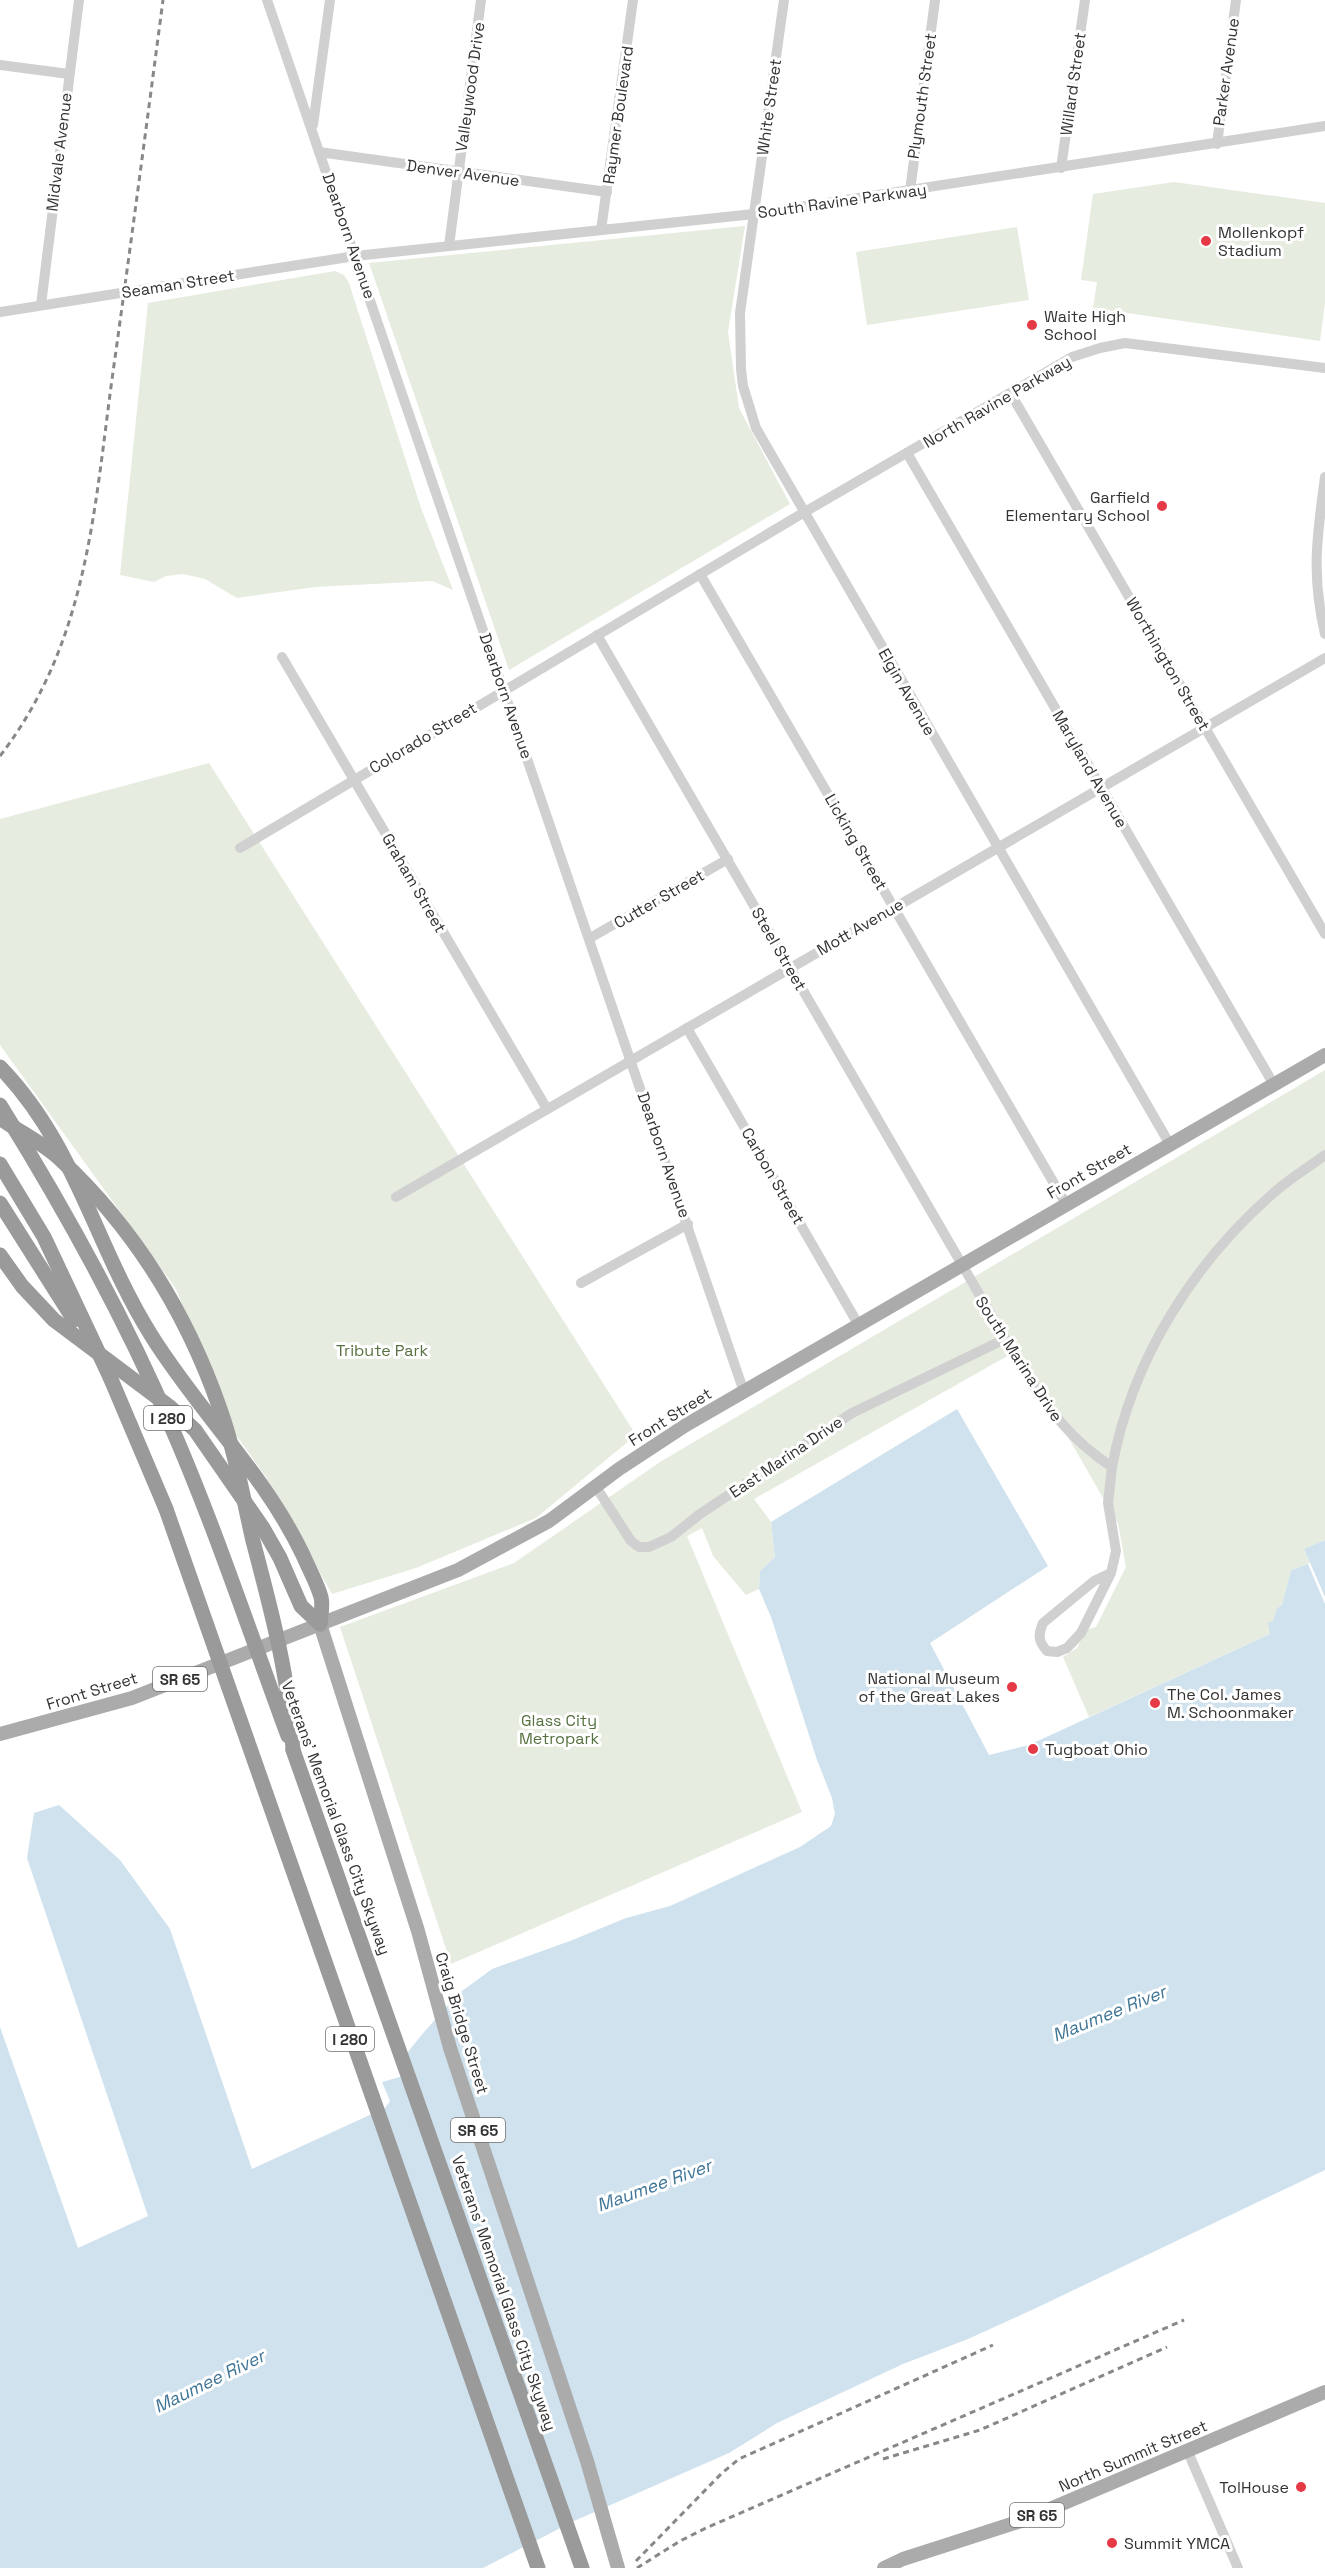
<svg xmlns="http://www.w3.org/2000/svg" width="1325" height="2568" viewBox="0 0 1325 2568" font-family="'Space Grotesk',sans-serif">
	<rect width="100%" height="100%" fill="#fff"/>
	<g fill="#e6ecdf">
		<path d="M1174 182 1325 203V303L1320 341 1093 308 1097 282 1081 280 1093 194Z"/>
		<path d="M745 226 728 332 739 408 790 504 509 670 369 263Z"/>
		<path d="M1017 227 1029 300 867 325 856 252Z"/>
		<path d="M335 271 344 275 349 283 421 508 453 590 432 581 315 587 237 598 205 579 183 574 166 576 154 582 120 575 148 303Z"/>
		<path d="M209 763 636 1435 536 1518 416 1568 332 1594 266 1477 231 1428 176 1289 0 1045V819Z"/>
		<path d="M1325 1070V1540L1304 1549 1310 1563 1291 1570 1282 1605 1277 1608 1270 1634 1089 1717 1063 1657 1077 1648 1086 1630 1096 1627 1126 1567 1118 1524 1018 1350 754 1499 771 1522 775 1557 760 1571 759 1589 746 1595 713 1556 702 1528 687 1536 802 1812 451 1964 340 1627 514 1563 660 1462Z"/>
	</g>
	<g fill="#cfe2ee">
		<path d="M957 1409 1048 1566 930 1643 989 1755 1029 1745 1270 1634 1268 1623 1273 1621 1277 1608 1282 1605 1291 1570 1308 1564 1325 1604V2170L1034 2309 968 2339 903 2364 777 2423 729 2453 574 2521 483 2568H0V2027L78 2248 148 2216 27 1858 34 1813 59 1805 120 1860 170 1929 252 2169 385 2108 390 2101 382 2082 403 2076V2058L424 2032 458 1994 492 1969 570 1941 626 1918 670 1906 800 1847 831 1826 835 1814 832 1798 817 1760 771 1617 759 1589 760 1571 775 1557 771 1522Z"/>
		<path d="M1325 1540V1597L1304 1549Z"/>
	</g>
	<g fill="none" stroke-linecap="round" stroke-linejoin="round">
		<g stroke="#d0d0d0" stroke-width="10">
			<path d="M267 0 744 1392"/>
			<path d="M784 0 740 313 741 369 743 386 756 428 1169 1143"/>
			<path d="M0 65 69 74"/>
			<path d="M313 125 330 0"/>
			<path d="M1217 144 1236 0"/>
			<path d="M319 152 607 192"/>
			<path d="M1061 168 1085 0"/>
			<path d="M910 191 935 0"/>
			<path d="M601 230 633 0"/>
			<path d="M449 246 481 0"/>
			<path d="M41 305 79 0"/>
			<path d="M0 312 355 256 754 214 1325 126"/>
			<path d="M1011 394 1325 934"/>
			<path d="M907 453 1274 1085"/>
			<path d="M1325 477C1317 536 1311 575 1325 634"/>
			<path d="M700 574 1066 1204"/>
			<path d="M597 635 1015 1356C1046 1403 1063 1435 1112 1467L1108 1503 1116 1551 1111 1573 1081 1633 1067 1648 1057 1652 1047 1651C1038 1641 1038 1635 1043 1623L1094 1581 1111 1573"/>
			<path d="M282 657 547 1109"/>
			<path d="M240 848 803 513 1072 357 1100 348 1125 343 1325 368"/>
			<path d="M590 938 728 859"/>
			<path d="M687 1028 858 1324"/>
			<path d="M396 1197 1325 658"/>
			<path d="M581 1283 688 1224"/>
			<path d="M1112 1467C1132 1359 1194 1261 1277 1190 1292 1177 1309 1167 1325 1155"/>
			<path d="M596 1487 631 1541 639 1547H649L671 1537 700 1514 852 1413 1005 1339"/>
			<path d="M1188 2452 1238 2568"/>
		</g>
		<g stroke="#ababab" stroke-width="14">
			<path d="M320 1624 418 1931 450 2048 587 2461 618 2568"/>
			<path d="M0 1734 132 1698 458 1570 549 1521 619 1469 686 1425 1325 1055"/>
			<path d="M884 2568 903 2559 1024 2520 1325 2392"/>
		</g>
		<g stroke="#9a9a9a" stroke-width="15">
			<path d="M0 1067C76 1145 95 1246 151 1335 198 1411 264 1473 303 1555 309 1569 317 1583 321 1597 323 1605 321 1616 320 1624"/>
			<path d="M0 1255 22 1286 54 1320 170 1407 195 1430 263 1528 280 1558 301 1606 320 1624"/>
			<path d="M110 1377 166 1509"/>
			<path d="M293 1750 582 2568"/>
		</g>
		<g stroke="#888" stroke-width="3" stroke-dasharray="6 4.5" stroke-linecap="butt">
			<path d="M0 756C90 639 94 505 114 365 131 243 147 122 163 0"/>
			<path d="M883 2459 980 2430 1167 2347"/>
			<path d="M636 2561 722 2473 739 2459 993 2345"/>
			<path d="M637 2568 680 2541 706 2528 1184 2320"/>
		</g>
		<g stroke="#9a9a9a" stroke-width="15">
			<path d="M0 1105C64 1208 123 1314 171 1426 215 1527 250 1633 288 1736"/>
			<path d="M0 1118C19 1132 43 1143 60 1159 134 1228 187 1314 220 1409 235 1451 243 1497 253 1541 271 1609 290 1680 293 1750"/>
			<path d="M0 1164 44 1237 110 1377"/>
			<path d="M0 1203 74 1320"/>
			<path d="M166 1509 538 2568"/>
		</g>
	</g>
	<g fill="#e63946" stroke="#fff" stroke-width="2">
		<circle cx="1206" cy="241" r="6"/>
		<circle cx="1032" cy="325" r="6"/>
		<circle cx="1162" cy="506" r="6"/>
		<circle cx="1012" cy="1687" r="6"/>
		<circle cx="1155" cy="1703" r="6"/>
		<circle cx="1033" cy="1749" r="6"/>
		<circle cx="1301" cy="2487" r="6"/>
		<circle cx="1112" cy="2543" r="6"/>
	</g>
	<g text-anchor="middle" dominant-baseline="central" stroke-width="6" stroke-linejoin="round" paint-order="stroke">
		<g fill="#fff" stroke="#707070" stroke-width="1.5">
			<rect x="144" y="1406" width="48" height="24" rx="4.5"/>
			<rect x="153" y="1667" width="54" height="24" rx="4.5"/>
			<rect x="326" y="2027" width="48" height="24" rx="4.5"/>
			<rect x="451" y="2118" width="54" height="24" rx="4.5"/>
			<rect x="1010" y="2503" width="54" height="24" rx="4.5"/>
		</g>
		<g font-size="15" font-weight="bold" fill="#333">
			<text x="168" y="1418">I 280</text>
			<text x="180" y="1679">SR 65</text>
			<text x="350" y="2039">I 280</text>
			<text x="478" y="2130">SR 65</text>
			<text x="1037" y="2515">SR 65</text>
		</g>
		<g font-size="16" fill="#333" stroke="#fff">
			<text transform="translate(1226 72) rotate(-82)">Parker Avenue</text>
			<text transform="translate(1073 84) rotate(-82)">Willard Street</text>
			<text transform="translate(470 87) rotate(-82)">Valleywood Drive</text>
			<text transform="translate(922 96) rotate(-82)">Plymouth Street</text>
			<text transform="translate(769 107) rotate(-82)">White Street</text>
			<text transform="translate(618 115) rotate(-82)">Raymer Boulevard</text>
			<text transform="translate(59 152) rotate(-83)">Midvale Avenue</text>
			<text transform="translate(463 173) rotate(8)">Denver Avenue</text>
			<text transform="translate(842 201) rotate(-8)">South Ravine Parkway</text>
			<text transform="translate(349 236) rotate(71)">Dearborn Avenue</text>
			<text transform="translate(178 284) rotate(-9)">Seaman Street</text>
			<text transform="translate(997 402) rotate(-30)">North Ravine Parkway</text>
			<text transform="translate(1168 664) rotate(60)">Worthington Street</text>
			<text transform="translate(907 692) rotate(60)">Elgin Avenue</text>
			<text transform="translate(506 696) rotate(71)">Dearborn Avenue</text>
			<text transform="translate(423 738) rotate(-31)">Colorado Street</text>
			<text transform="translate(1090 769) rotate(60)">Maryland Avenue</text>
			<text transform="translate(856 842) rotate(60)">Licking Street</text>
			<text transform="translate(414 883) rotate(60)">Graham Street</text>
			<text transform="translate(659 899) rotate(-30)">Cutter Street</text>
			<text transform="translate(860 927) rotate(-30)">Mott Avenue</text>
			<text transform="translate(779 949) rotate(60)">Steel Street</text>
			<text transform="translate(664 1155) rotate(71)">Dearborn Avenue</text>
			<text transform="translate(1089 1171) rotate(-30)">Front Street</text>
			<text transform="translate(773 1176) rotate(60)">Carbon Street</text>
			<text transform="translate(1019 1359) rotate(57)">South Marina Drive</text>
			<text transform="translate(670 1417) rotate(-32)">Front Street</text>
			<text transform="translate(786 1457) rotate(-34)">East Marina Drive</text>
			<text transform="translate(92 1691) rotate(-17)">Front Street</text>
			<text transform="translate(336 1818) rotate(70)">Veterans' Memorial Glass City Skyway</text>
			<text transform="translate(462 2023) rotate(73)">Craig Bridge Street</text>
			<text transform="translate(504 2293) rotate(71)">Veterans' Memorial Glass City Skyway</text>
			<text transform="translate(1133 2456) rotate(-23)">North Summit Street</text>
		</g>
		<g font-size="16" fill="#333" stroke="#fff" text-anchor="start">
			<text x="1218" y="232">Mollenkopf<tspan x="1218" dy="18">Stadium</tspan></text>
			<text x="1044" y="316">Waite High<tspan x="1044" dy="18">School</tspan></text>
			<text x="1150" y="497" text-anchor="end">Garfield<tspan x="1150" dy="18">Elementary School</tspan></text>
			<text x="1000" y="1678" text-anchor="end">National Museum<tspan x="1000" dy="18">of the Great Lakes</tspan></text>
			<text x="1167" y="1694">The Col. James<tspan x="1167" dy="18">M. Schoonmaker</tspan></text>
			<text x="1045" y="1749">Tugboat Ohio</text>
			<text x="1289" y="2487" text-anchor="end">TolHouse</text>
			<text x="1124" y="2543">Summit YMCA</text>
		</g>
		<g font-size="16" fill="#56703f" stroke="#fff">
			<text x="382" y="1350">Tribute Park</text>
			<text x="559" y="1720">Glass City<tspan x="559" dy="18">Metropark</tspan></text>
		</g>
		<g font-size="18" font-style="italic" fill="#3f7597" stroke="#fff">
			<text transform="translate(1109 2013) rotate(-22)">Maumee River</text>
			<text transform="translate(654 2185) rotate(-20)">Maumee River</text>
			<text transform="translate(209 2381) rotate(-26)">Maumee River</text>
		</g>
	</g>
</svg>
